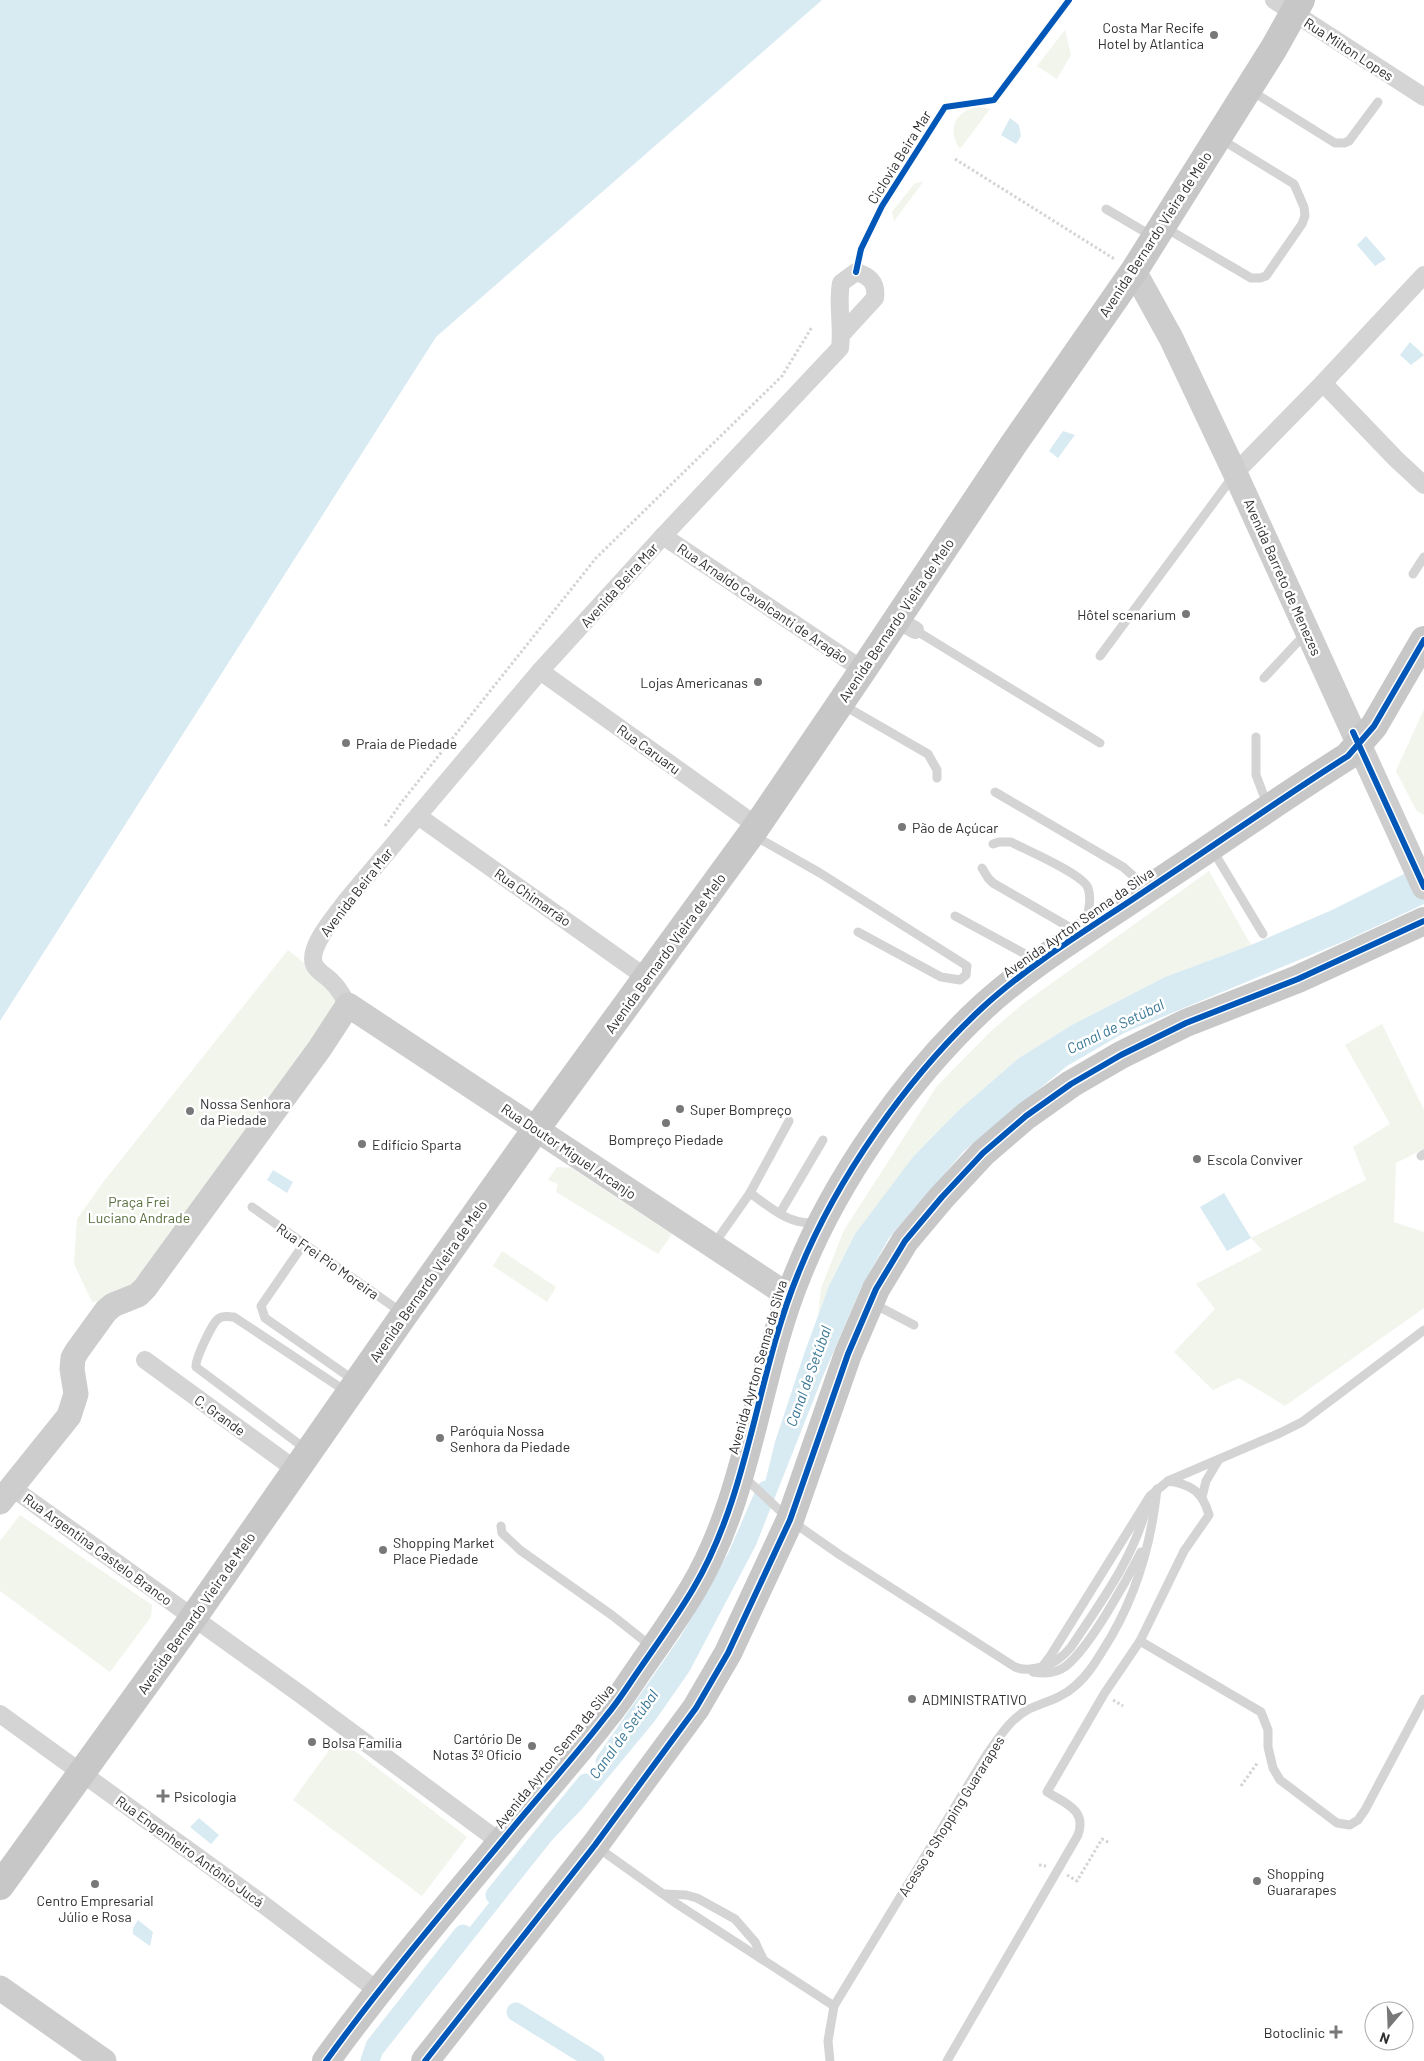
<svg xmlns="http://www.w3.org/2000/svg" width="1424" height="2061" viewBox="0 0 1424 2061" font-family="Barlow,sans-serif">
	<rect width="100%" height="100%" fill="#fff"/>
	<g fill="#f1f5ec">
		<path d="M1065 30 1071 55 1057 79 1037 66Z"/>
		<path d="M980 107 990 109 960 149C946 129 956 109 980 107Z"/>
		<path d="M923 182 894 221 892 212 915 183Z"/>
		<path d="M1424 709V815L1416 810 1396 771Z"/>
		<path d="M1209 871 1251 945 1165 977 1072 1025 1019 1058 959 1110 913 1158 855 1234 833 1278 818 1315 821 1288 844 1230 937 1086 990 1032 1024 1003Z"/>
		<path d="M288 950 335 988 337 1011 136 1290 106 1300 92 1302 74 1264 77 1219 104 1181Z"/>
		<path d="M1382 1024 1424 1110V1149L1396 1163 1394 1222 1424 1232V1308L1285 1406 1239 1378 1213 1390 1174 1352 1215 1309 1196 1284 1262 1250 1251 1238 1366 1180 1353 1147 1390 1124 1345 1045Z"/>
		<path d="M557 1167 571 1168 672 1234 658 1254 556 1192 558 1184 548 1180Z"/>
		<path d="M502 1251 556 1287 547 1302 493 1266Z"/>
		<path d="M20 1515 152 1605 151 1617 110 1672 0 1591V1541Z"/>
		<path d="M338 1738 467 1837 422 1896 293 1800Z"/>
	</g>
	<g fill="#d8eaf2">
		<path d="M0 0H822L436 337 0 1021Z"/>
		<path d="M1010 118 1019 125 1021 136 1016 144 1001 135Z"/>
		<path d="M1366 236 1386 259 1375 266 1357 245Z"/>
		<path d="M1410 342 1424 355 1411 365 1400 355Z"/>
		<path d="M1063 431 1075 435 1058 458 1049 451Z"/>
		<path d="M1424 864V904L1347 940 1124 1033 1067 1066 964 1151 889 1238 861 1288 823 1376 756 1545 689 1672 654 1722 582 1809 552 1840 377 2061H367L375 2046 618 1741 689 1641 737 1557 758 1511 775 1442 804 1354 829 1286 855 1234 913 1157 959 1110 1019 1058 1072 1025 1165 977 1251 945 1332 910Z"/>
		<path d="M273 1170 293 1182 287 1193 267 1180Z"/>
		<path d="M1224 1193 1251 1238 1227 1251 1200 1207Z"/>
		<path d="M199 1818 219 1835 211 1844 190 1827Z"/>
		<path d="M138 1920 153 1932 150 1946 133 1934V1928Z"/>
	</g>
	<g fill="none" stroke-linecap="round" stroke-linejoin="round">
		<g stroke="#d8eaf2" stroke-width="19">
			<path d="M605 1762 689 1641 737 1557 766 1490"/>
			<path d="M495 1895 586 1783"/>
			<path d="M516 2012 595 2061"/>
			<path d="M370 2061 375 2046 463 1934"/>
		</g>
		<g stroke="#d4d4d4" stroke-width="3" stroke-dasharray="2.5 2.5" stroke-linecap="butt">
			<path d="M955 159 1116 260"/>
			<path d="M385 826 401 803 596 558 782 376 812 327"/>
			<path d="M1113 1700 1123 1706"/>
			<path d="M1241 1786 1258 1762"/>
			<path d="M1039 1865 1046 1866"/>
			<path d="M1067 1875 1077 1881 1102 1839 1110 1843"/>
		</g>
		<g stroke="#d4d4d4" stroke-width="9">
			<path d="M1250 90 1335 143H1344L1349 141 1378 102"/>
			<path d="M1106 209 1152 236"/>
			<path d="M1164 227 1251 278H1260L1266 276 1302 224 1305 216 1304 207 1294 184 1219 138"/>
			<path d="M1413 574 1424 557"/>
			<path d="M915 630 1100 743"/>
			<path d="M1100 656 1234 475"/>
			<path d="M1264 678 1306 633"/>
			<path d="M843 705 928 754 937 770V778"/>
			<path d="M1256 737V775L1267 804"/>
			<path d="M995 792 1123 867 1146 887"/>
			<path d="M753 835 820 873 967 966 966 975 960 980 941 977 858 932"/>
			<path d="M993 844 999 842H1011C1026 850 1083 874 1088 888 1092 899 1088 912 1086 923"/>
			<path d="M1212 849 1263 934"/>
			<path d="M982 868 988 878 993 883 1076 931"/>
			<path d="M955 916 1036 960"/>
			<path d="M789 1121 750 1193C770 1207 791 1227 817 1222"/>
			<path d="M1421 1156 1424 1154"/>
			<path d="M252 1207 401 1312"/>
			<path d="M780 1213 823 1140"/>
			<path d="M714 1244 750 1193"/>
			<path d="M303 1245 261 1306 265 1318 355 1381"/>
			<path d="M872 1303 914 1325"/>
			<path d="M307 1450 196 1367C195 1359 212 1324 218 1319 223 1315 229 1317 234 1317L347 1392"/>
			<path d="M744 1477 790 1520 840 1555 1015 1667C1025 1671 1032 1669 1042 1667L1051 1655 1150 1496 1168 1481 1280 1433 1302 1422 1424 1330"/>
			<path d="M1202 1497 1206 1481 1218 1461"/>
			<path d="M501 1526 502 1533 520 1550 613 1616 652 1647"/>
			<path d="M1140 1641 1261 1712 1268 1730V1747L1273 1768 1280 1780 1337 1823 1350 1825 1358 1820 1365 1810 1424 1699"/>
			<path d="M1043 1667C1055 1662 1062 1658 1071 1647 1101 1602 1133 1559 1147 1506"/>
			<path d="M1033 1672C1044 1674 1057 1673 1066 1666 1090 1647 1127 1580 1141 1552"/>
			<path d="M597 1847 677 1904 834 2006"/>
			<path d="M664 1894 686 1895 697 1898 735 1919 755 1942 763 1959"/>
			<path d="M830 2061 828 2041 834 2006 987 1754C999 1738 1009 1720 1027 1710 1043 1702 1061 1699 1075 1686 1087 1676 1095 1663 1103 1650 1134 1602 1151 1546 1157 1489"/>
			<path d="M947 2061 1078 1835C1087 1810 1065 1803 1047 1792L1104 1694 1140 1641 1184 1551 1209 1515C1203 1492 1191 1484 1168 1481"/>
		</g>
		<g stroke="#d4d4d4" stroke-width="18">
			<path d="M1274 0 1424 97"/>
			<path d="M1323 383 1396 459 1424 485"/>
			<path d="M1235 473 1323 383 1424 275"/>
			<path d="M663 536 863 670"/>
			<path d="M897 620 915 630"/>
			<path d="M540 671 757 826"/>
			<path d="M418 816 648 979"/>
			<path d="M348 1005C343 997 339 988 332 982 327 976 319 973 315 966 305 949 337 914 346 901L540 671 663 536 840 348C843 326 837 305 841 283L856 272C870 276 877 283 875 298L842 334"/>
			<path d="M145 1360 296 1470"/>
			<path d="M11 1487 300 1694 500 1842"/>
			<path d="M0 1714 256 1899 378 1991"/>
		</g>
		<g stroke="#cdcdcd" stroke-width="25">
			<path d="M1134 271 1171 338 1235 473 1424 887"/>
			<path d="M0 1502 69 1416 76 1394 72 1369 73 1358 77 1351 106 1311 113 1305 138 1295 145 1288 320 1048 348 1005 789 1296"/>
			<path d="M0 1988 104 2061"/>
		</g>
		<g stroke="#c7c7c7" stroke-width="28">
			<path d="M0 1886 186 1628 404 1315 536 1129 757 826 863 670 1013 445 1134 271 1274 48 1301 0"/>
			<path d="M326 2061C381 1985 442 1913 502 1841 536 1799 573 1759 606 1716 619 1701 629 1684 641 1667 659 1641 677 1616 693 1589 750 1493 756 1376 798 1274 836 1179 907 1078 982 1008 1032 962 1092 927 1148 889 1215 845 1280 799 1348 756L1374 726 1424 640"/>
			<path d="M425 2061 595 1845 696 1708 728 1653 790 1520 848 1354 876 1289 905 1241 942 1197 983 1153 1026 1116 1071 1084 1121 1055 1186 1023 1298 979 1424 921"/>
		</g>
		<g stroke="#fff" stroke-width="9">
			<g id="cycleway">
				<path d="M856 272 861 249 882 206 945 107 994 100 1069 0"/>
				<path d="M1353 732 1424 887"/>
				<path d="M326 2061C381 1985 442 1913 502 1841 536 1799 573 1759 606 1716 619 1701 629 1684 641 1667 659 1641 677 1616 693 1589 750 1493 756 1376 798 1274 836 1179 907 1078 982 1008 1032 962 1092 927 1148 889 1215 845 1280 799 1348 756L1374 726 1424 640"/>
				<path d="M425 2061 595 1845 696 1708 728 1653 790 1520 848 1354 876 1289 905 1241 942 1197 983 1153 1026 1116 1071 1084 1121 1055 1186 1023 1298 979 1424 921"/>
			</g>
		</g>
		<use href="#cycleway" stroke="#0057b8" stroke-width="6"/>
	</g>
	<g fill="#787878" stroke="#fff" stroke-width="2">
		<circle cx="1214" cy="35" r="5"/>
		<circle cx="1186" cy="614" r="5"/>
		<circle cx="758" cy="682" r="5"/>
		<circle cx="346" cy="743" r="5"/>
		<circle cx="902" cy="827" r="5"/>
		<circle cx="680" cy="1109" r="5"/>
		<circle cx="190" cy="1111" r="5"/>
		<circle cx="666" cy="1123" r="5"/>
		<circle cx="362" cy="1144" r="5"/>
		<circle cx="1197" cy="1159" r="5"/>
		<circle cx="440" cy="1438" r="5"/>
		<circle cx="383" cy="1550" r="5"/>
		<circle cx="912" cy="1699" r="5"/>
		<circle cx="312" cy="1742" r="5"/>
		<circle cx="532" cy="1746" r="5"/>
		<path d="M160.5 1788.5h5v5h5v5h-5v5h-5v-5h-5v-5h5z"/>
		<circle cx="1257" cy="1881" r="5"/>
		<circle cx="95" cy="1884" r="5"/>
		<path d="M1333.5 2024.5h5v5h5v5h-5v5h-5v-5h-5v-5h5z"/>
	</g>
	<g text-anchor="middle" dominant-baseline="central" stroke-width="5" stroke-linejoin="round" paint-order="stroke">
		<g font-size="14" fill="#2f2f2f" stroke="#fff" text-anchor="start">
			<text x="1204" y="27" text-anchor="end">Costa Mar Recife<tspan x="1204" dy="16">Hotel by Atlantica</tspan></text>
			<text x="1176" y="614" text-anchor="end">Hôtel scenarium</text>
			<text x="748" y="682" text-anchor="end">Lojas Americanas</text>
			<text x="356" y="743">Praia de Piedade</text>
			<text x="912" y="827">Pão de Açúcar</text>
			<text x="200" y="1103">Nossa Senhora<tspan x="200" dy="16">da Piedade</tspan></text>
			<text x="690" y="1109">Super Bompreço</text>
			<text x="666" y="1139" text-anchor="middle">Bompreço Piedade</text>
			<text x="372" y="1144">Edifício Sparta</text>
			<text x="1207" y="1159">Escola Conviver</text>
			<text x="450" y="1430">Paróquia Nossa<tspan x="450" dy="16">Senhora da Piedade</tspan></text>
			<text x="393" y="1542">Shopping Market<tspan x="393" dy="16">Place Piedade</tspan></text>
			<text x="922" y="1699">ADMINISTRATIVO</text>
			<text x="522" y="1738" text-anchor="end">Cartório De<tspan x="522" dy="16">Notas 3º Oficio</tspan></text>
			<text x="322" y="1742">Bolsa Familia</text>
			<text x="174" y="1796">Psicologia</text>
			<text x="1267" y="1873">Shopping<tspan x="1267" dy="16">Guararapes</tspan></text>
			<text x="95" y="1900" text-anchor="middle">Centro Empresarial<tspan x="95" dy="16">Júlio e Rosa</tspan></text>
			<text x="1325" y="2032" text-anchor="end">Botoclinic</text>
		</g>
		<g font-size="14" fill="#2f2f2f" stroke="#fff">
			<text transform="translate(1349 49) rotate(33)">Rua Milton Lopes</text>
			<text transform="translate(899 157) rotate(-58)">Ciclovia Beira Mar</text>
			<text transform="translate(1155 234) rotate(-57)">Avenida Bernardo Vieira de Melo</text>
			<text transform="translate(1283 577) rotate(66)">Avenida Barreto de Menezes</text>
			<text transform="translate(619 585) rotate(-48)">Avenida Beira Mar</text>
			<text transform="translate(763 603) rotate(34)">Rua Arnaldo Cavalcanti de Aragão</text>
			<text transform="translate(896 620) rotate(-56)">Avenida Bernardo Vieira de Melo</text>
			<text transform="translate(649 749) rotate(36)">Rua Caruaru</text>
			<text transform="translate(356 892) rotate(-52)">Avenida Beira Mar</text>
			<text transform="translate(533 897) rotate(35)">Rua Chimarrão</text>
			<text transform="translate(1078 922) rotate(-35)">Avenida Ayrton Senna da Silva</text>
			<text transform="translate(665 953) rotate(-54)">Avenida Bernardo Vieira de Melo</text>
			<text transform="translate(569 1151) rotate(34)">Rua Doutor Miguel Arcanjo</text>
			<text transform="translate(328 1261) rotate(35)">Rua Frei Pio Moreira</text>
			<text transform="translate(428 1281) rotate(-55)">Avenida Bernardo Vieira de Melo</text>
			<text transform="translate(757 1367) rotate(-74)">Avenida Ayrton Senna da Silva</text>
			<text transform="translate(220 1415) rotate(36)">C. Grande</text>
			<text transform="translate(98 1549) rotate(36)">Rua Argentina Castelo Branco</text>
			<text transform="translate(196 1613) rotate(-55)">Avenida Bernardo Vieira de Melo</text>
			<text transform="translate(554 1756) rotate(-51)">Avenida Ayrton Senna da Silva</text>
			<text transform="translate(951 1816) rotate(-58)">Acesso a Shopping Guararapes</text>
			<text transform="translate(190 1851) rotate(36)">Rua Engenheiro Antônio Jucá</text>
		</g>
		<g font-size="14" fill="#556c3b" stroke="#fff">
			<text x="139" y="1201">Praça Frei<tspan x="139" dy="16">Luciano Andrade</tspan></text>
		</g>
		<g font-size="15" font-style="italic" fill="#3a7794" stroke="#fff">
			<text transform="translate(1115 1026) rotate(-26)">Canal de Setúbal</text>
			<text transform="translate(808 1376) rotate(-70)">Canal de Setúbal</text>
			<text transform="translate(623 1734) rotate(-54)">Canal de Setúbal</text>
		</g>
	</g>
	<g transform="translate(1389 2026) rotate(199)"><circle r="24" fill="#ffffff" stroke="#acacac"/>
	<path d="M0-4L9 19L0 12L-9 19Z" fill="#787878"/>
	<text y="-8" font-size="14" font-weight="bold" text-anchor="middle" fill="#2f2f2f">N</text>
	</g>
</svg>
